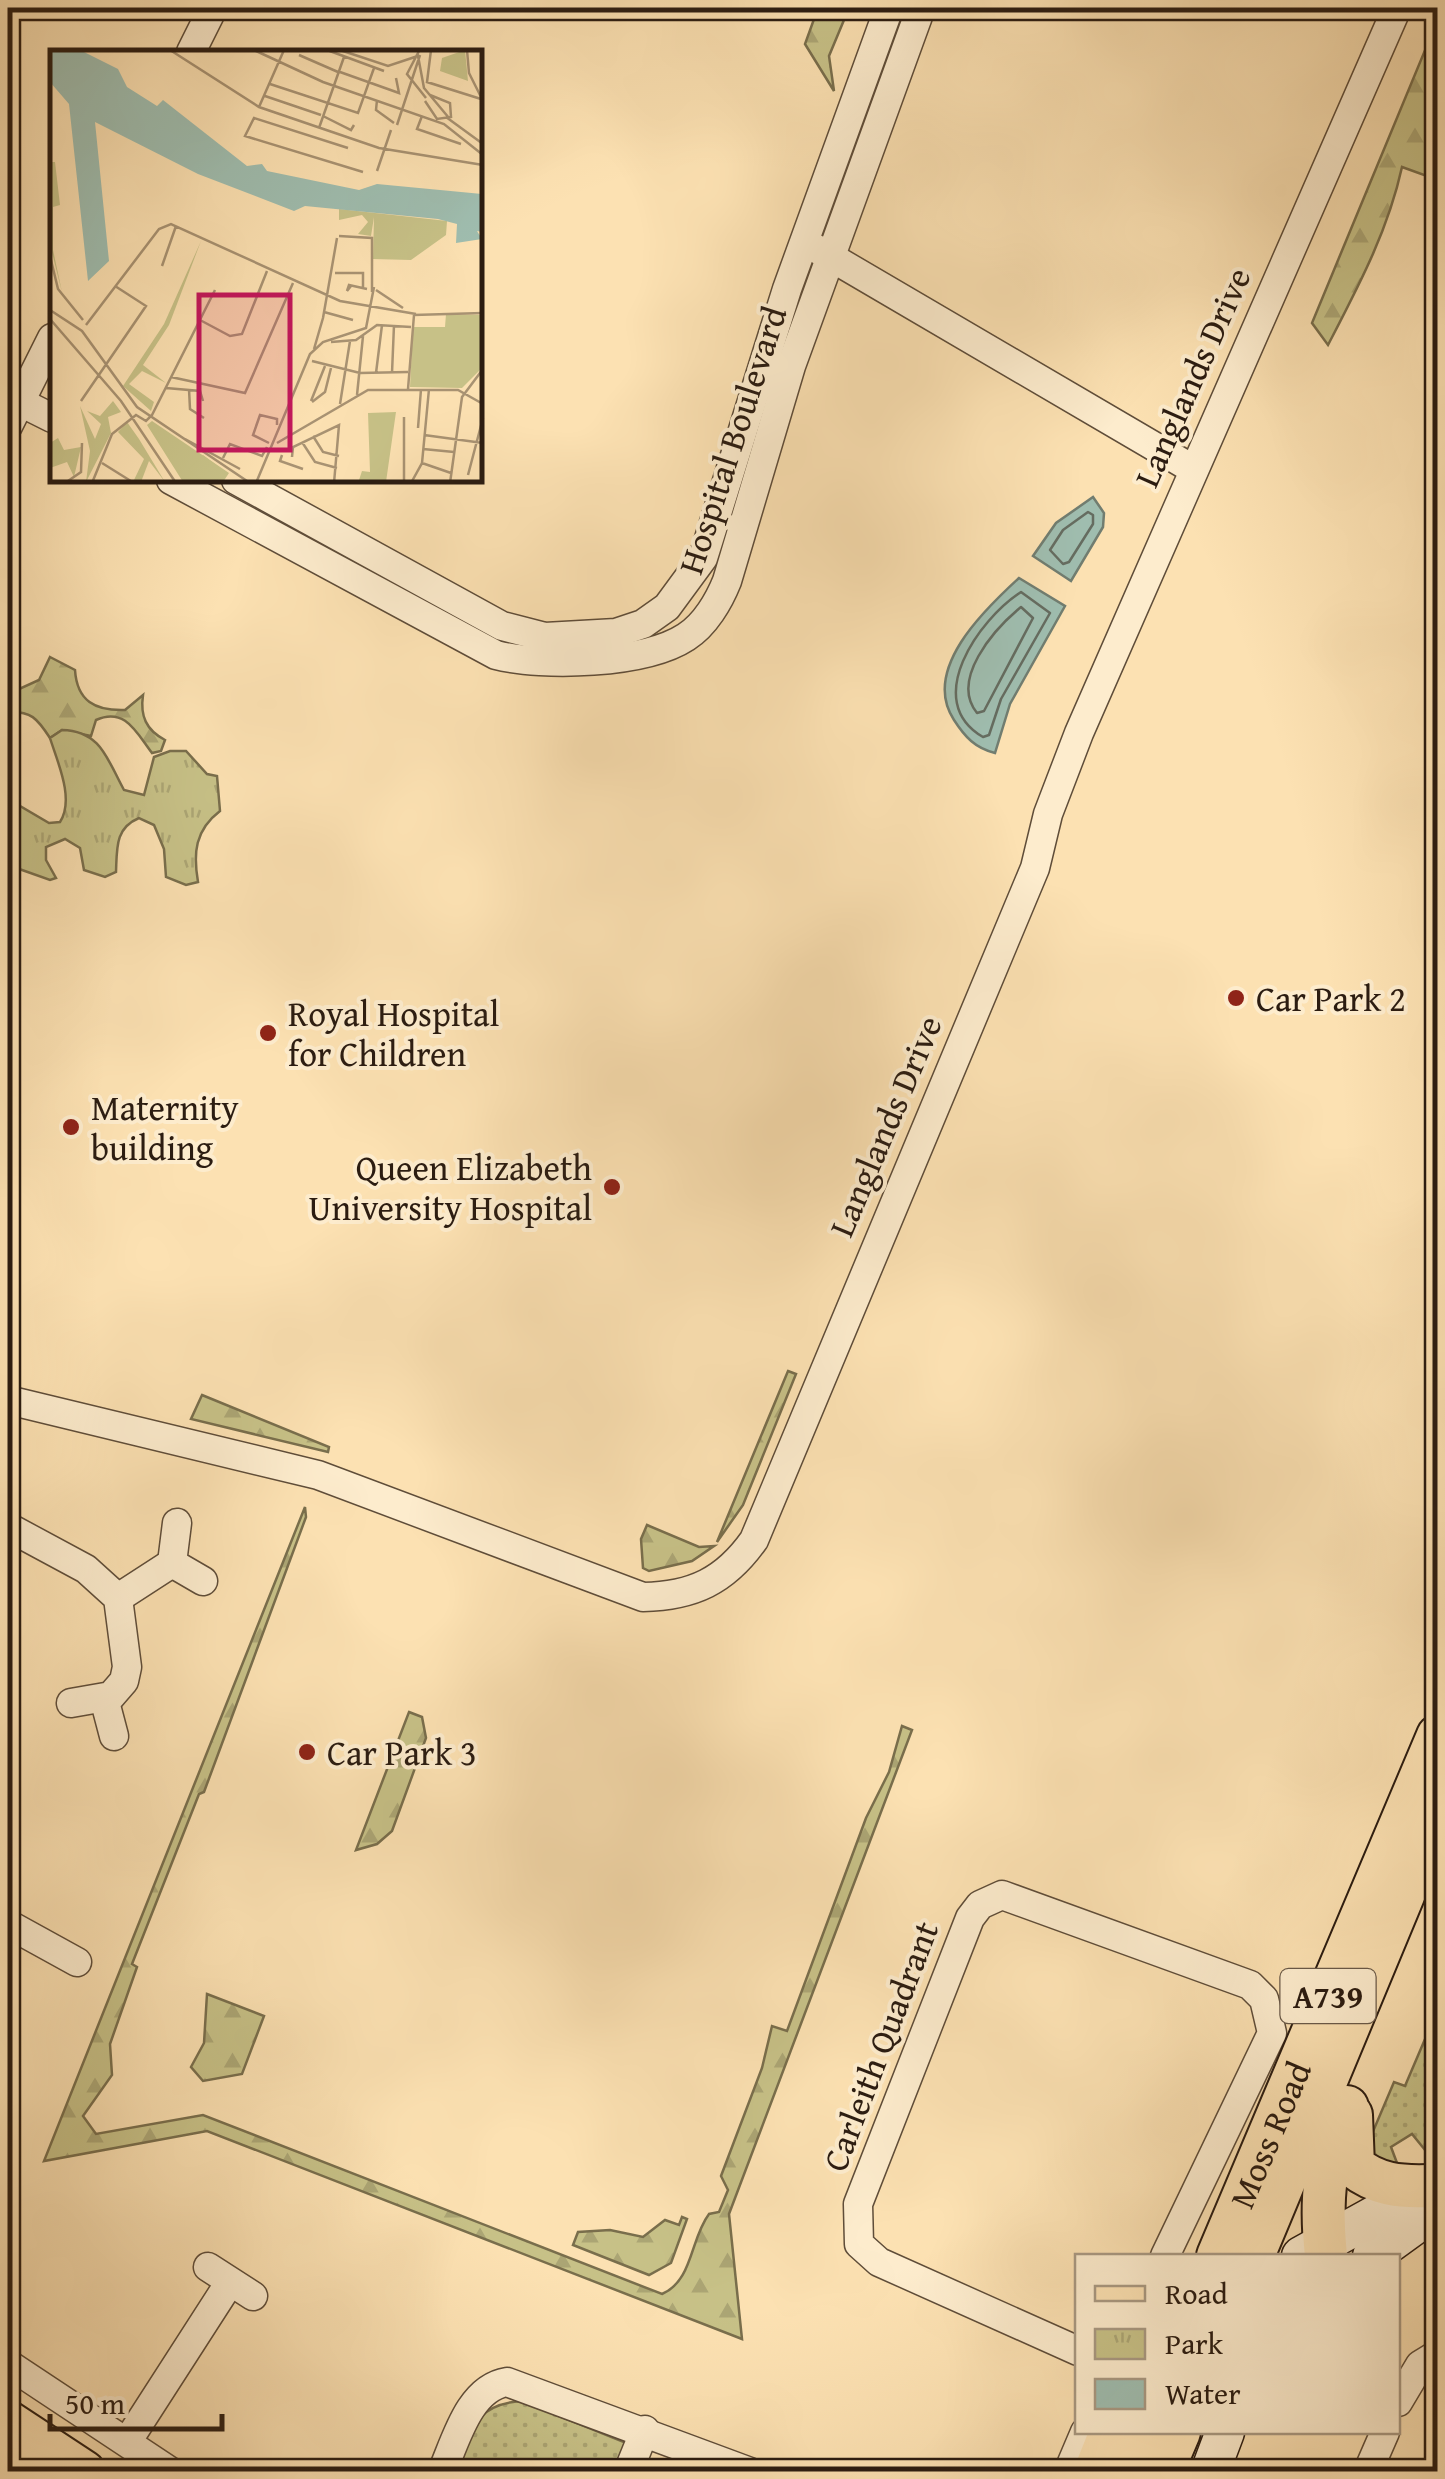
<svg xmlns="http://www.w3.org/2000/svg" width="1445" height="2479" viewBox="0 0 1445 2479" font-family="'Gentium Book Plus',serif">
	<defs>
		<pattern id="grass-dots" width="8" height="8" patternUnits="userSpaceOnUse" patternTransform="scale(2.5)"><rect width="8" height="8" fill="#c7c187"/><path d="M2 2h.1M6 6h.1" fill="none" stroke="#aba574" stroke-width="1.8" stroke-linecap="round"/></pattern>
		<pattern id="forest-firs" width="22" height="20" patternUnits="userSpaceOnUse" patternTransform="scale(2.5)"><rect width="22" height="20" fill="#c7c187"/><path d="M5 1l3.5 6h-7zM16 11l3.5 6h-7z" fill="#aba574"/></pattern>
		<pattern id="park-tufts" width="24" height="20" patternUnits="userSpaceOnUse" patternTransform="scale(2.5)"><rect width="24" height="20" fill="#c7c187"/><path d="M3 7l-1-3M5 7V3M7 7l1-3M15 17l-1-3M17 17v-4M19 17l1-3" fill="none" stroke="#aba574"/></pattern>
	</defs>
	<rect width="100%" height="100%" fill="#fce1b2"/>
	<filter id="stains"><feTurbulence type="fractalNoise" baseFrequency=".002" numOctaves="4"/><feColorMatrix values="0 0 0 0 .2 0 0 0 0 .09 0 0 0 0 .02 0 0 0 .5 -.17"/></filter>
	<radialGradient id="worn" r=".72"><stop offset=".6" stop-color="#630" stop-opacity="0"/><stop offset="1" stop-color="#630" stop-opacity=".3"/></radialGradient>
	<g fill="url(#grass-dots)" stroke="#796e4c" stroke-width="2.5">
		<path d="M1437 2011V2094L1432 2107 1437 2120V2144L1425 2150 1412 2134 1391 2147 1400 2171 1363 2155 1394 2082 1405 2086Z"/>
		<path d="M522 2401 629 2444 617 2471 454 2472C471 2432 473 2404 522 2401Z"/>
	</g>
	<g fill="url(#forest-firs)" stroke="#796e4c" stroke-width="2.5">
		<path d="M818 8H849L829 56 834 91 805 44Z"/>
		<path d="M1428 43 1437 44V174L1435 179 1402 167C1388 231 1358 287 1328 345L1312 323Z"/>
		<path d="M50 657 75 670C77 701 95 711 125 710L143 695C140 716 146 730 165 740L161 751 152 753C136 732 125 707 96 720L91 736 62 730 50 738C37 718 31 711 8 712V694L39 680Z"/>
		<path d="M788 1371 796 1374 743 1505 717 1542Z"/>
		<path d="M202 1395 329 1447 328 1452 191 1419Z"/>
		<path d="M305 1507 306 1517 204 1792 199 1794 132 1964 137 1967 110 2044 112 2075 83 2116 96 2134 203 2115 662 2294C693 2281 690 2239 709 2214L719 2212 728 2190 721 2176 762 2068 772 2026 787 2031 866 1818 889 1772 902 1726 912 1730 729 2214 742 2339 207 2131 44 2161Z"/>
		<path d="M647 1525 699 1547 714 1546 692 1561 649 1571 643 1568 641 1539Z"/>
		<path d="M409 1712 422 1717 426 1738 392 1831 377 1844 356 1850Z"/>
		<path d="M207 1994 264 2016 242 2074 203 2081 191 2067 204 2043Z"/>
		<path d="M682 2217 687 2219 671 2263 649 2275 573 2245 578 2232 610 2230 643 2237 665 2220 679 2225Z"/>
	</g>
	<path fill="url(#park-tufts)" stroke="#796e4c" stroke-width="2.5" d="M62 730C101 731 107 759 124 790L144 795 154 757 170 751H186L207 774 217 776 220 811C195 830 193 853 198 882L186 885 166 877 164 849 154 825 139 818C115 828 117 848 116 872L105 877 84 870 80 848 65 839 46 847V860L56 878 50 880 8 865V799L49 823 60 822C75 799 57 761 50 738Z"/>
	<g fill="#9fbdaf" stroke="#717d70" stroke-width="2.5">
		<path d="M1093 497 1104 513 1103 527 1071 581 1033 556 1056 523Z"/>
		<path d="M1019 578 1065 606 1010 704 995 753C975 748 965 737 954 720 921 670 984 610 1019 578Z"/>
	</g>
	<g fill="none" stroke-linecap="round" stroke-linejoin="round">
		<g stroke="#656c60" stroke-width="2.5">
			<path d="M1088 512 1093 515V524L1069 562 1063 564 1050 550 1063 530Z"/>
			<path d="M1021 592 1050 613 1001 699 989 735 983 737C921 701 979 619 1021 592Z"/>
			<path d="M1021 607 1033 618 984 711 977 713C950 680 993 630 1021 607Z"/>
		</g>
		<g stroke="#5f4d39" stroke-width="31">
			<g id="street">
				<path d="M191 52 213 8"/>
				<path d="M817 249 1191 468"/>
				<path d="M20 402 52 418"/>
				<path d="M8 426 52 338"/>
				<path d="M171 480 496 655C543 667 645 664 686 637 705 625 719 601 727 581L791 366 921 8"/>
				<path d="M236 480 502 626 545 637 616 633 643 624 667 607 703 558 787 289 889 8"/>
				<path d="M8 1400 318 1475 643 1597C693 1596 725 1581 754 1540L1035 868 1048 814 1079 733 1397 8"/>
				<path d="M177 1523 172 1563 203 1581"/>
				<path d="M8 1527 86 1569 118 1598 127 1667 124 1681 111 1696 71 1703"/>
				<path d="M118 1598 172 1563"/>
				<path d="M104 1698 114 1736"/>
				<path d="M8 1924 77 1962"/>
				<path d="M208 2267 253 2296"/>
				<path d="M1078 2351 879 2262 859 2244 858 2204 970 1918 980 1905 1002 1895 1250 1985 1264 1999 1272 2033 1165 2256"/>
				<path d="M8 2364 171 2472"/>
				<path d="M1398 2402 1420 2365 1438 2354"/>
				<path d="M127 2442 230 2282"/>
				<path d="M1368 2471 1385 2432"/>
				<path d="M442 2472C456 2440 469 2388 507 2382L750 2472"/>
				<path d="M628 2472 645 2430"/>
				<path d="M1068 2472 1085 2432"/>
			</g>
		</g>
		<g stroke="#2b1c11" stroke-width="41">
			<g id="secondary">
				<path d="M1301 2256 1435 2182"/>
				<path d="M1372 2256 1438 2208"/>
				<path d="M1210 2472 1225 2432"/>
			</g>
		</g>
		<g stroke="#2b1c11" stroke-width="46">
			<g id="primary">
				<path d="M1351 2115 1353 2166C1377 2185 1399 2187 1429 2186"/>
				<path id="s1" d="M1218 2256 1438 1736"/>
				<path d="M1253 2256 1426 1840"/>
				<path d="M1326 2256C1320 2195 1324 2164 1347 2107"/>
				<path d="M8 2422 84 2472"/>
				<path d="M8 2459 27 2472"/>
				<path d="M1095 2472 1111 2432"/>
				<path d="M1128 2472 1145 2432"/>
				<path d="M1162 2472 1179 2432"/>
			</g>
		</g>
		<use href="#street" stroke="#fdeccd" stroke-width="28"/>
		<use href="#secondary" stroke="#fdeccd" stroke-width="38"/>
		<use href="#primary" stroke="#fce1b2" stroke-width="42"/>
	</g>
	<g fill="#8f2418" stroke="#fdeccd" stroke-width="4">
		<circle cx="1236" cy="998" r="10"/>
		<circle cx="268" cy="1033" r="10"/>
		<circle cx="71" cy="1127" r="10"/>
		<circle cx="612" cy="1187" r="10"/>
		<circle cx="307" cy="1752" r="10"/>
	</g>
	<g text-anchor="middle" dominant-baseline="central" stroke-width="8" stroke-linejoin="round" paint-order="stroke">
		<rect fill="#fdeccd" stroke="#6a5a49" stroke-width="2.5" x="1280.5" y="1969" width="95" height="54" rx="8"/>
		<g font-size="32" font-weight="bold" fill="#2b1c11">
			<text x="1328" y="1996">A739</text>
		</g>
		<g font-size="35" fill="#2b1c11" stroke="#fdeccd">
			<text transform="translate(1192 377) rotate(-66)">Langlands Drive</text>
			<text transform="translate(732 440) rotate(-72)">Hospital Boulevard</text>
			<text transform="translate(885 1126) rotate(-67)">Langlands Drive</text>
			<text transform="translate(880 2046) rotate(-69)">Carleith Quadrant</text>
			<text stroke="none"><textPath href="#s1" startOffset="132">Moss Road</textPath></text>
		</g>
		<g font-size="35" fill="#2b1c11" stroke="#fdeccd" text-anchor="start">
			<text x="1256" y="998">Car Park 2</text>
			<text x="288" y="1013">Royal Hospital<tspan x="288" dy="40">for Children</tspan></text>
			<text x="91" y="1107">Maternity<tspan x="91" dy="40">building</tspan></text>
			<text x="592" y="1167" text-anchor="end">Queen Elizabeth<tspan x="592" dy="40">University Hospital</tspan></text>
			<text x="327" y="1752">Car Park 3</text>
		</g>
	</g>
	<g transform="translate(50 50)">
		<rect width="432" height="432" fill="#fce1b2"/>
		<path d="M289 159 397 171 396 185 361 210 323 209 324 167 321 186 308 184 318 172 312 165 289 170ZM8 388 14 400 31 397 24 427 17 412 0 418V393Z" fill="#c7c187"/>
		<path d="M0 112H5L10 155 3 157V200L12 242 0 195ZM151 191 119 275 93 315 116 333 92 321 79 334 104 352 101 361 73 336 114 274ZM63 351 71 362 58 367 61 383 36 432 40 401 30 356 45 389 51 374 37 361 50 366ZM77 372 89 389 115 432 99 411 91 432 84 430 94 409 68 382Z" fill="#c7c187"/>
		<path d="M415 0 418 31 390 21 392 8ZM396 264 432 265V318L412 338 360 337 363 277H395ZM346 362 336 432 308 433 312 421 320 422 318 363ZM102 371 179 423 173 432H133L97 375Z" fill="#c7c187"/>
		<path d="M320 400H335V423L322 424 330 432H309L313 422 320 423ZM153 405 176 422 171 429 151 432 139 419Z" fill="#c7c187"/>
		<path d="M0 0H30L68 19 77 37 107 56 113 50 197 116 212 114 217 121 309 140 327 134 432 144V182L427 181 432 189 406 193 407 174 388 169 255 156 244 161 148 124 45 72 59 211 38 231 19 54 0 32Z" fill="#9fbdaf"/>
		<path fill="none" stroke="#a89272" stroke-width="2.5" d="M120 0 209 57 329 98 433 115M204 0 273 32 394 74 433 105M277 0 334 21M290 0 338 16 368 6 374 38 399 68M381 0 377 32 431 49M417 0 419 23 433 51M369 1 357 24 376 48M249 5 288 22M290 22 349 43 346 28M220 34 308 63 324 18M215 46 271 65M327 50 326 60 344 73M375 51 387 69 401 67 400 53 380 45M209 57 234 0M273 66 301 80 304 75M372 66 367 79 411 94M396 67 433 94M347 75 370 5M269 78 294 7M298 98 204 68 195 86 313 122M327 121 341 80M289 186 322 188V242M0 206 8 239 33 270M112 216 126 176M285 223H313V238M301 236 297 241 299 235 317 239M326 240 353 258M0 260 32 281 87 357 200 433M274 262 303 270M363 265 433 263M273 268 287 188M0 269 71 351 126 433M150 270 180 286 192 284 217 221M36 275 109 179 121 174 290 251 366 264M281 292 306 290 327 275 361 277M264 299 273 268M262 311 310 323 358 322M326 323 332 275M342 323 344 275M121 327 195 343 243 233M116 338 150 341 153 351M139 339 140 359 154 368M358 339 364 265M307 345 313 286M31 351 96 256 65 236M261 351 275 316M262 352 275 342 281 318M290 354 300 291M354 367V433M368 378 371 339M374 385 433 393M263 386 273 402 289 406M135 389 190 419M252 392 265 412 287 418M219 393 203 385 210 365 227 369V375M227 393 318 340H408L433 354M373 399 404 402M232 405 230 411 253 419M242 407 243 397 289 375 284 433M173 408 180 394 212 406 217 397M52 413 84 433M372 413 401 423M418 425 433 368M15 433 31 422 32 393M42 433 62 384 86 365 96 371 102 365 165 240M206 433 260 304 273 292 316 278 324 237M361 433 372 413 379 339M400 433 412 347 433 319"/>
		<path fill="#c2185b" fill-opacity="0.15" stroke="#c2185b" stroke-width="5" d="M149 245H240V400H149Z"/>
		<rect width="432" height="432" fill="none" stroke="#2b1c11" stroke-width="5"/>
	</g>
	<rect width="1445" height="2479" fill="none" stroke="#fce1b2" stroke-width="40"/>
	<rect x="10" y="10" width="1425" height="2459" fill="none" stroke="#2b1c11" stroke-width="5"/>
	<rect x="20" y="20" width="1405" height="2439" fill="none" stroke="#2b1c11" stroke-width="2.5"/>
	<rect x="1075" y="2254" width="325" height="180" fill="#fdeccd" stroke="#a99982" stroke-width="2.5"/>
	<rect x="1095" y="2286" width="50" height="15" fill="#fce1b2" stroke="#a99982" stroke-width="2.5"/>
	<text x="1165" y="2304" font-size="30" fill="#2b1c11">Road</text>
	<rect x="1095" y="2329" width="50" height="30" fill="url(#park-tufts)" stroke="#a99982" stroke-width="2.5"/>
	<text x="1165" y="2354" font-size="30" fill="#2b1c11">Park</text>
	<rect x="1095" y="2379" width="50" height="30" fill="#9fbdaf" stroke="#a99982" stroke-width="2.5"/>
	<text x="1165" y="2404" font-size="30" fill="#2b1c11">Water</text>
	<path d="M50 2414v15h172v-15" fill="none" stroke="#2b1c11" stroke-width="5"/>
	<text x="65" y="2414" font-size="30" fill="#2b1c11" stroke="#fdeccd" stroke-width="8" paint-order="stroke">50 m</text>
	<rect width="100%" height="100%" filter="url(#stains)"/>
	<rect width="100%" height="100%" fill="url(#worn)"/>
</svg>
